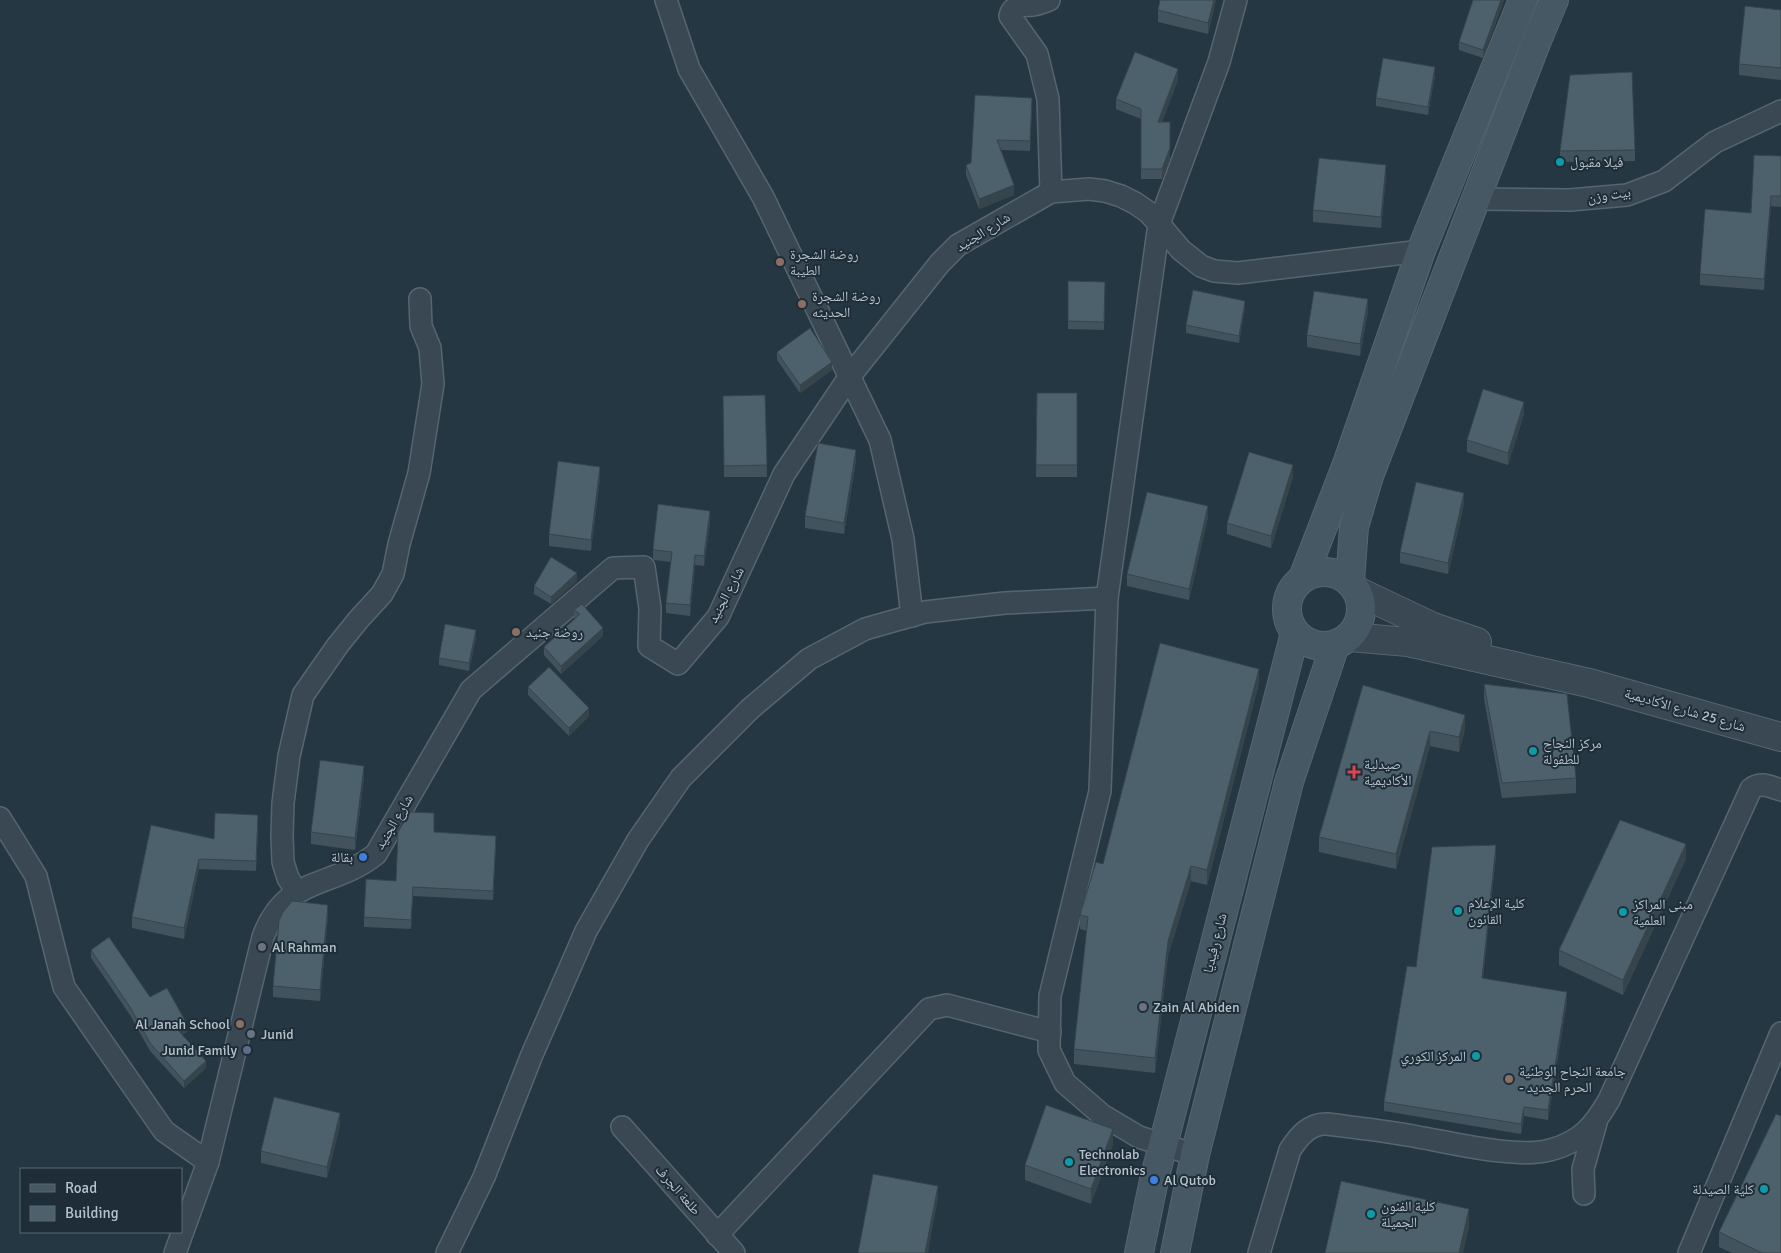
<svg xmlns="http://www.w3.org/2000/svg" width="1781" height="1253" viewBox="0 0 1781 1253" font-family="Signika,'Noto Naskh Arabic',sans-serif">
	<rect width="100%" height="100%" fill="#253742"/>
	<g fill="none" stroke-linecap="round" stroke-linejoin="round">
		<g stroke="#57656f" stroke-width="24">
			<g id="minor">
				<path d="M666 0 689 69 763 197 880 440 903 539 912 616"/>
				<path d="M1049 0C1044 2 1039 4 1033 5 1023 6 1013 4 1010 16L1037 54 1048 99 1051 192"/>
				<path d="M1476 199 1570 200 1627 195 1664 181 1715 142 1781 111"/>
				<path d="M0 818 36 876 64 987 164 1131 208 1162"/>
				<path d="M297 892 288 878 283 862 282 836 283 803 289 756 303 695 338 645 359 619 382 594 393 574 399 544 419 473 433 384 430 348 421 326 420 299"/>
				<path d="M622 1127 734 1253"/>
				<path d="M1195 1155 1139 1137 1102 1115 1065 1083 1049 1050 1050 996 1100 791 1107 598 1159 224 1219 62 1236 0"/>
				<path d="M1584 1194 1583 1169 1596 1123"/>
				<path d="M717 1235 929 1009 947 1005 1050 1032"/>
				<path d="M175 1253 208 1162 263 937C286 874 333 889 376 854L471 690 613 568 644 567 650 608 649 646 678 664 718 617 784 474 850 376 940 263 958 245 1051 192 1089 189 1105 191 1121 196 1135 203 1148 212 1159 224 1181 250 1201 266 1214 271 1238 273 1421 251"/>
				<path d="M447 1253 484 1177 531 1057 586 931 638 840 681 778 750 709 809 659 865 629 925 612 1005 603 1107 598"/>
				<path d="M1259 1253 1290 1150C1299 1136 1310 1123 1327 1124 1358 1128 1388 1131 1418 1137 1453 1143 1518 1159 1550 1150 1581 1142 1594 1126 1609 1100L1751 789C1761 781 1770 787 1781 790"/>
				<path d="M1689 1253 1781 1033"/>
			</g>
		</g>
		<g stroke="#57656f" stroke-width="30">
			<g id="tertiary">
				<path d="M1357 591 1433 627 1477 642"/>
				<path d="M1350 637 1408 642 1589 683 1781 737"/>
			</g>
		</g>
		<g stroke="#57656f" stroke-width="30">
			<g id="secondary">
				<circle cx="1324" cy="609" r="37"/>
				<path d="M1303 578 1347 464 1421 251 1523 0"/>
				<path d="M1350 581 1354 527 1369 476 1536 43 1554 0"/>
				<path d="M1139 1253 1154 1180 1295 633"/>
				<path d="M1175 1253 1195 1155 1289 782 1335 645"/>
			</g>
		</g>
		<use href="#minor" stroke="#394852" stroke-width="21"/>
		<use href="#tertiary" stroke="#394852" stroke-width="28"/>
		<use href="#secondary" stroke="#475865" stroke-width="28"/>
	</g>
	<g fill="#42535e">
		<path d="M1216 0 1208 34 1158 22V10Z"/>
		<path d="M1473 0H1504L1483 58 1459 50V42Z"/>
		<path d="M1781 10V80L1739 75V64Z"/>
		<path d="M1435 75 1428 115 1376 106V98Z"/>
		<path d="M1178 80 1162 122 1170 159 1162 179H1141V119L1116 109V99Z"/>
		<path d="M1032 108 1030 151 1001 150 1014 195 979 209 966 175V165L971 163Z"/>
		<path d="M1635 150V161L1560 162V151Z"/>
		<path d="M1781 156V207L1771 206 1764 290 1700 285V274L1751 213Z"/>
		<path d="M1386 177 1381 228 1313 222V210Z"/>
		<path d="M1068 281 1105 282 1104 330 1068 329Z"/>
		<path d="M1245 308 1239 343 1186 333V325Z"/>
		<path d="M1368 311 1360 356 1307 347V335Z"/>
		<path d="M777 352 832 370 800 393 777 360Z"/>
		<path d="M1037 393H1077V477H1036Z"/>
		<path d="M765 395 767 477H724L723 396Z"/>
		<path d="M1524 414 1508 465 1467 452V440Z"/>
		<path d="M856 461 844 534 805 528V516Z"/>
		<path d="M1293 477 1271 548 1227 534V523Z"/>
		<path d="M600 478 591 551 549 546V534Z"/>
		<path d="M1464 504 1448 574 1400 563V552Z"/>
		<path d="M1208 517 1189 600 1127 586V574Z"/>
		<path d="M710 522 704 566 695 565 690 616 666 613V603L671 562 654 560 653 558V548Z"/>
		<path d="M577 581 551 604 534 594V586Z"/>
		<path d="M582 604 603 636 561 674 544 655V647L575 619 574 618V610Z"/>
		<path d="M476 638 469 671 439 665V658Z"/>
		<path d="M1259 683 1207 885 1191 881 1168 956 1155 1073 1074 1064V1049L1087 931 1080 929V915L1103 864Z"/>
		<path d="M1484 684 1576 778V793L1502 798 1484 699Z"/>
		<path d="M1363 685 1465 730 1459 752 1430 746 1396 869 1319 852V837Z"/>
		<path d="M528 687 589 716 569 736 528 695Z"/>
		<path d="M364 777 355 850 311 844V832Z"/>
		<path d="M258 825 256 871 199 869 184 939 132 928V917L214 839Z"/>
		<path d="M434 832 496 845 493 900 413 896 411 929 364 927V917L396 881Z"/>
		<path d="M1496 855 1483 978 1567 1001 1548 1120 1524 1116 1521 1134 1384 1111V1102L1416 967Z"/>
		<path d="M1686 859 1623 995 1559 965V950Z"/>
		<path d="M328 916 320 1001 273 997V986Z"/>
		<path d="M91 950 150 997 187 1032 182 1035 206 1068 184 1088 150 1051 130 1015 91 958Z"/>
		<path d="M340 1125 327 1178 261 1163V1151Z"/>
		<path d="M1113 1144 1091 1204 1025 1180V1165Z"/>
		<path d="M1719 1232 1781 1253H1732L1719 1247Z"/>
	</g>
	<g fill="#36444c">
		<path d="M1214 0H1216L1208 34V23Z"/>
		<path d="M1501 0H1504L1483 58V50Z"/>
		<path d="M1435 67V75L1428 115V107Z"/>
		<path d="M1178 69V80L1158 132V122Z"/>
		<path d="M1032 98V108L1030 151V141Z"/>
		<path d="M1170 148V159L1162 179V169Z"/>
		<path d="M1386 165V177L1381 228V217Z"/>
		<path d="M1014 185V195L979 209V199Z"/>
		<path d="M1771 196V206L1764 290V279Z"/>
		<path d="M1368 299V311L1360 356V344Z"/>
		<path d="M1245 301V308L1239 343V336Z"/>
		<path d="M832 362V370L800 393V385Z"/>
		<path d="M1524 402V414L1508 465V453Z"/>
		<path d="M856 450V461L844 534V523Z"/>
		<path d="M1293 465V477L1271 548V536Z"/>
		<path d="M600 467V478L591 551V540Z"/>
		<path d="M1464 493V504L1448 574V563Z"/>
		<path d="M1208 506V517L1189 600V589Z"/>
		<path d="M710 511V522L704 566V556Z"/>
		<path d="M695 555V565L690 616V605Z"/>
		<path d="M577 573V581L551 604V597Z"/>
		<path d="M603 628V636L561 674V666Z"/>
		<path d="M476 630V638L469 671V663Z"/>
		<path d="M1259 669V683L1207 885V870Z"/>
		<path d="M589 708V716L569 736V728Z"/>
		<path d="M1465 715V730L1459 752V737Z"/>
		<path d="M1430 731V746L1396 869V854Z"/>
		<path d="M364 766V777L355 850V838Z"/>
		<path d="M1686 844V859L1623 995V980Z"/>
		<path d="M1496 845V855L1482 987V978Z"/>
		<path d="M199 859V869L184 939V928Z"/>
		<path d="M1191 866V881L1168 956 1155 1073V1058L1168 941Z"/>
		<path d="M328 905V916L320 1001V990Z"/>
		<path d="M1567 992V1001L1548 1120V1110Z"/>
		<path d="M187 1024V1032L177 1037V1029Z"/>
		<path d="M206 1061V1068L184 1088V1081Z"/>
		<path d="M1524 1107V1116L1521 1134V1124Z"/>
		<path d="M340 1113V1125L327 1178V1167Z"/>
		<path d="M1113 1129V1144L1091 1204V1189Z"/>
		<path d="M938 1186V1198L928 1253H925Z"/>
		<path d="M1469 1209V1228L1463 1253H1459Z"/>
	</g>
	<g fill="#4d616d" stroke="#36444c">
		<path d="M1160 0H1214L1208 23 1158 10Z"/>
		<path d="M1473 0H1501L1483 50 1459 42Z"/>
		<path d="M1745 6 1781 10V68L1739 64Z"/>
		<path d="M1135 52 1178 69 1158 122H1170V148L1162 169H1141V109L1116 99Z"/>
		<path d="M1383 58 1435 67 1428 107 1376 98Z"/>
		<path d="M1632 72 1635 150 1560 151 1570 75Z"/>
		<path d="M975 95 1032 98 1030 141 997 140 1014 185 979 199 966 165 971 163Z"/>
		<path d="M1754 155 1781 156V196H1771L1764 279 1700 274 1705 209 1751 213Z"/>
		<path d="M1319 158 1386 165 1381 217 1313 210Z"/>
		<path d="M1068 281 1105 282 1104 322 1068 321Z"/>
		<path d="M1193 290 1245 301 1239 336 1186 325Z"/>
		<path d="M1314 291 1368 299 1360 344 1307 335Z"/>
		<path d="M810 328 832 362 800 385 777 352Z"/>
		<path d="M1483 389 1524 402 1508 453 1467 440Z"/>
		<path d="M1037 393H1077V465H1036Z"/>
		<path d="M765 395 767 465 724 466 723 396Z"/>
		<path d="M818 443 856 450 844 523 805 516Z"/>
		<path d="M1249 452 1293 465 1271 536 1227 523Z"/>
		<path d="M558 461 600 467 591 540 549 534Z"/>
		<path d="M1416 482 1464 493 1448 563 1400 552Z"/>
		<path d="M1147 492 1208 506 1189 589 1127 574Z"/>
		<path d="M658 504 710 511 704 556 695 555 690 605 666 603 672 552 654 550 653 548Z"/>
		<path d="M551 557 577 573 551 597 534 586Z"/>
		<path d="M582 604 603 628 561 666 544 647 580 614 574 610Z"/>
		<path d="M445 624 476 630 469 663 439 658Z"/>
		<path d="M1160 643 1259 669 1207 870 1191 866 1168 941 1155 1058 1074 1049 1088 917 1080 915 1096 862 1103 864Z"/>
		<path d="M549 667 589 708 569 728 528 687Z"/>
		<path d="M1484 684 1567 694 1576 778 1502 783Z"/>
		<path d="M1363 685 1465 715 1459 737 1430 731 1396 854 1319 837Z"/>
		<path d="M320 760 364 766 355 838 311 832Z"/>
		<path d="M410 812 434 813V832L496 836 493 891 413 887 411 920 364 917 366 879 396 881 398 832Z"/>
		<path d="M215 813 258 815 256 861 199 859 184 928 132 917 151 825 214 839Z"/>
		<path d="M1620 820 1686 844 1623 980 1559 950Z"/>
		<path d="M1496 845 1482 978 1567 992 1548 1110 1524 1107 1521 1124 1384 1102 1407 966 1416 967 1432 847Z"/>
		<path d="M292 901 328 905 320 990 273 986 279 921 283 912Z"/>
		<path d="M109 937 150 997 167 988 187 1024 177 1029 206 1061 184 1081 150 1043 130 1007 91 950Z"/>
		<path d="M274 1097 340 1113 327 1167 261 1151Z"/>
		<path d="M1046 1105 1113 1129 1091 1189 1025 1165Z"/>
		<path d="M1776 1114 1781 1116V1253H1762L1719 1232Z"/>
		<path d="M873 1174 938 1186 925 1253H858Z"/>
		<path d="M1341 1181 1469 1209 1459 1253H1325Z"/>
	</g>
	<g fill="#0f9aa8" stroke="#1e2d37" stroke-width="2">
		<circle cx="1560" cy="162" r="5"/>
		<circle cx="1533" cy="751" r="5"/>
		<circle cx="1458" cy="911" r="5"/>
		<circle cx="1623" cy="912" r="5"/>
		<circle cx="1476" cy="1056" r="5"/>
		<circle cx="1069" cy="1162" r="5"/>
		<circle cx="1764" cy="1189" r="5"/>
		<circle cx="1371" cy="1214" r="5"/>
	</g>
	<g fill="#8d6e63" stroke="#1e2d37" stroke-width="2">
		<circle cx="780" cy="262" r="5"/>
		<circle cx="802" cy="304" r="5"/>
		<circle cx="516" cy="632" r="5"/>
		<circle cx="240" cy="1024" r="5"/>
		<circle cx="1509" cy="1079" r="5"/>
	</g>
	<path fill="#e0444e" stroke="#1e2d37" stroke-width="2" d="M1351.5 764.5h5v5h5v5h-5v5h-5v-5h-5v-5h5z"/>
	<g fill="#3f7fe0" stroke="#1e2d37" stroke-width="2">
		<circle cx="363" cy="857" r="5"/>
		<circle cx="1154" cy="1180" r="5"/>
	</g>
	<g fill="#6b7280" stroke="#1e2d37" stroke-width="2">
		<circle cx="262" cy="947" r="5"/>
		<circle cx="1143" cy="1007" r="5"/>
		<circle cx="251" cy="1034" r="5"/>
	</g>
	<circle fill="#5c6f8a" stroke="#1e2d37" stroke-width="2" cx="247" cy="1050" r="5"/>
	<g text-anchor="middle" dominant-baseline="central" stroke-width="4" stroke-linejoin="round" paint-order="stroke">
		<g font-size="14" fill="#b6c2cc" stroke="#1e2d37" text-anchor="start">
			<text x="1570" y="162">فيلا مقبول</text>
			<text x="790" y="254">روضة الشجرة<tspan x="790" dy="16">الطيبة</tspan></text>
			<text x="812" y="296">روضة الشجرة<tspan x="812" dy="16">الحديثه</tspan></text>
			<text x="526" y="632">روضة جنيد</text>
			<text x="1543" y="743">مركز النجاح<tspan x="1543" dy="16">للطفولة</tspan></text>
			<text x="1364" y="764">صيدلية<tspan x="1364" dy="16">الأكاديمية</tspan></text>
			<text x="353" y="857" text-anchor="end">بقالة</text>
			<text x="1468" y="903">كلية الإعلام<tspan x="1468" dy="16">القانون</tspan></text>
			<text x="1633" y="904">مبنى المراكز<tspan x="1633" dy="16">العلمية</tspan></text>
			<text x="272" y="947">Al Rahman</text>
			<text x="1153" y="1007">Zain Al Abiden</text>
			<text x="230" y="1024" text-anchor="end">Al Janah School</text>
			<text x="261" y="1034">Junid</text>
			<text x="237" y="1050" text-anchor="end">Junid Family</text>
			<text x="1466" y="1056" text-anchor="end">المركز الكوري</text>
			<text x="1519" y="1071">جامعة النجاح الوطنية<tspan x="1519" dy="16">- الحرم الجديد</tspan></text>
			<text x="1079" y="1154">Technolab<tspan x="1079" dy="16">Electronics</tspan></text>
			<text x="1164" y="1180">Al Qutob</text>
			<text x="1754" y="1189" text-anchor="end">كلية الصيدلة</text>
			<text x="1381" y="1206">كلية الفنون<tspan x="1381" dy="16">الجميلة</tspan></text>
		</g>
		<g font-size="14" fill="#b6c2cc" stroke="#1e2d37">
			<text transform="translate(1609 195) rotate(-8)">بيت وزن</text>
			<text transform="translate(983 232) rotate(-32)">شارع الجنيد</text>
			<text transform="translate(726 595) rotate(-62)">شارع الجنيد</text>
			<text transform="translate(1685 710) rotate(16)">شارع 25 شارع الأكاديمية</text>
			<text transform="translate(394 822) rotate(-59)">شارع الجنيد</text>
			<text transform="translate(1215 943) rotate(-76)">شارع رفيديا</text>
			<text transform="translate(678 1190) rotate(49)">طلعة الجرف</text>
		</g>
	</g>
	<rect x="20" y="1168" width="162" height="65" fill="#1e2d37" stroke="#5b6973"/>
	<rect x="30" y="1184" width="25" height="8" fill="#475865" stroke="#5b6973"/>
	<text x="65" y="1193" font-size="15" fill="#b6c2cc">Road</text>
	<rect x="30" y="1206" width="25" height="15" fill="#4d616d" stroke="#5b6973"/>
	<text x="65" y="1218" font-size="15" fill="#b6c2cc">Building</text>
</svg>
